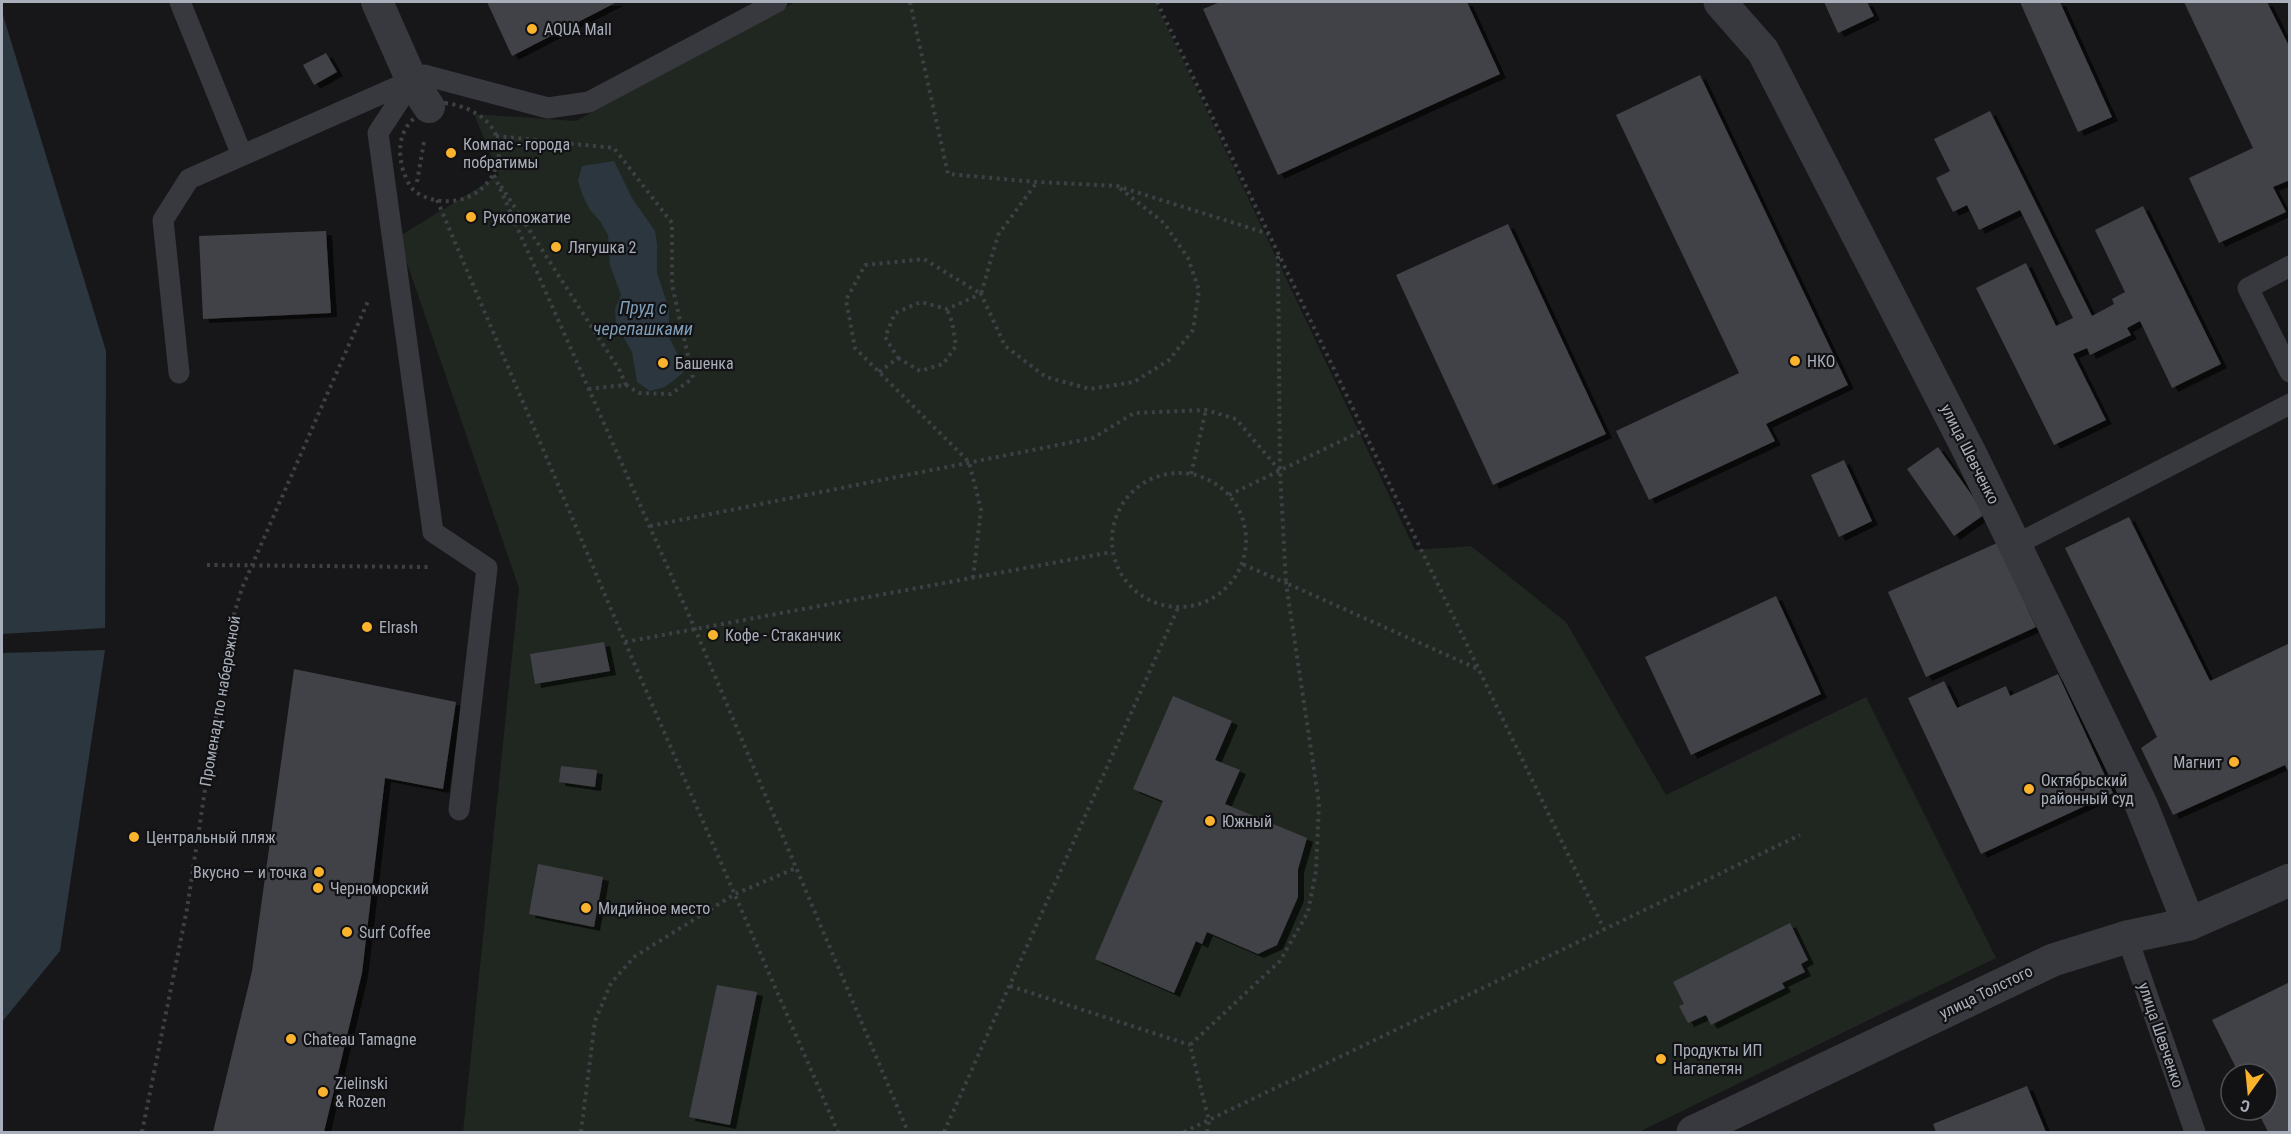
<svg xmlns="http://www.w3.org/2000/svg" width="2291" height="1134" viewBox="0 0 2291 1134" font-family="'Roboto Condensed',sans-serif">
	<defs>
		<filter id="shadow"><feDropShadow dx="6" dy="4" stdDeviation="0" flood-color="#0009"/></filter>
	</defs>
	<rect width="100%" height="100%" fill="#171719"/>
	<path fill="#1f2720" d="M795 2H1155L1415 550 1471 546 1566 622 1666 795 1866 697 1996 958 1639 1132H463L519 588 398 237 499 175 474 114 576 121Z"/>
	<g fill="#2c363e">
		<path d="M2 12 106 351 105 650 60 951 2 1022Z"/>
		<path d="M614 161 632 198 655 231 657 244V272L669 310V337L679 357 683 373 665 387 650 391 637 382 632 352 616 324 615 309 621 295 610 265 608 235 600 221 590 210 583 196 578 181 582 166Z"/>
	</g>
	<path fill="#171719" d="M105 628V650L2 653V634Z"/>
	<g fill="#414246" filter="url(#shadow)">
		<path d="M487 2H617L512 56Z"/>
		<path d="M1220 2H1467L1500 74 1278 175 1203 9Z"/>
		<path d="M1824 2H1867L1874 16 1838 33Z"/>
		<path d="M2020 2H2060L2112 117 2078 132Z"/>
		<path d="M2184 2H2267L2290 48V180L2273 187 2286 212 2219 243 2189 178 2253 148Z"/>
		<path d="M326 53 337 72 314 85 303 65Z"/>
		<path d="M1700 75 1848 385 1766 424 1775 441 1649 500 1616 431 1739 373 1616 115Z"/>
		<path d="M1990 111 2092 316 2114 304 2112 299 2125 292 2095 230 2143 206 2221 364 2172 388 2140 321 2127 328 2131 335 2090 355 2087 348 2073 354 2106 420 2054 445 1976 288 2026 263 2056 326 2073 318 2020 210 1979 230 1967 205 1953 212 1936 178 1950 171 1934 139Z"/>
		<path d="M1508 224 1606 434 1493 485 1396 275Z"/>
		<path d="M326 231 331 313 203 319 199 236Z"/>
		<path d="M1938 447 1985 514 1954 536 1907 469Z"/>
		<path d="M1844 460 1872 521 1839 537 1811 475Z"/>
		<path d="M2129 517 2210 681 2290 643V775L2285 765 2173 815 2141 748 2157 737 2065 548Z"/>
		<path d="M1997 543 2036 627 1926 677 1888 592Z"/>
		<path d="M1776 596 1821 694 1691 755 1645 657Z"/>
		<path d="M604 642 610 671 535 684 530 654Z"/>
		<path d="M294 669 456 702 443 789 385 778 362 973 324 1132H213L252 971Z"/>
		<path d="M2058 674 2113 793 1981 854 1908 698 1944 681 1957 708 2006 686 2010 696Z"/>
		<path d="M1173 696 1232 721 1215 760 1240 770 1225 804 1307 838 1298 869V897L1277 945 1258 954 1207 932 1202 944 1196 941 1174 993 1095 959 1163 801 1133 789Z"/>
		<path d="M561 766 597 770 595 787 559 782Z"/>
		<path d="M538 864 603 877 594 927 529 914Z"/>
		<path d="M1790 923 1808 960 1801 964 1805 972 1782 983 1785 988 1711 1025 1706 1015 1688 1023 1679 1006 1684 1004 1673 982Z"/>
		<path d="M2290 982V1132H2268L2257 1110H2267V1074H2239L2212 1020Z"/>
		<path d="M717 985 757 992 730 1125 689 1117Z"/>
		<path d="M2027 1086 2046 1132H1936L1933 1124Z"/>
	</g>
	<g fill="none" stroke-linecap="round" stroke-linejoin="round">
		<g stroke="#3e4045" stroke-width="4" stroke-dasharray="3 4.5" stroke-linecap="butt">
			<path d="M910 2 948 174 1037 182 1117 186 1269 234"/>
			<path d="M1157 2 1604 929"/>
			<path d="M445 103C478 107 509 130 496 167 485 200 446 210 417 193 410 189 406 178 403 170 393 134 410 112 445 103Z"/>
			<path d="M496 136 614 148 672 223V285L693 378 671 394 639 393 626 385"/>
			<path d="M494 175 695 629 908 1132"/>
			<path d="M417 182 424 142"/>
			<path d="M501 186 620 371 626 385 588 389"/>
			<path d="M437 200 625 642 838 1132"/>
			<path d="M1278 256 1280 471 1286 583 1478 669"/>
			<path d="M898 358 920 371 943 364 956 346 952 322 947 309"/>
			<path d="M879 372 898 358 885 337 895 313 921 302 947 309 981 294 1005 346 1046 377 1090 389 1134 382 1169 360 1193 330 1199 290 1188 258 1164 223 1117 186"/>
			<circle cx="1179" cy="540" r="67"/>
			<path d="M1191 474 1206 410"/>
			<path d="M1229 495 1364 430"/>
			<path d="M650 526 1093 438 1134 413 1206 410 1236 419 1280 471"/>
			<path d="M207 565 428 567"/>
			<path d="M973 578 981 510 969 462 855 348 846 300 865 265 924 259 981 294 998 235 1037 182"/>
			<path d="M625 642 1112 552"/>
			<path d="M1010 986 1190 1045"/>
			<path d="M142 1132 187 909 229 631 242 588 369 299"/>
			<path d="M581 1132 595 1021 611 983 634 957 735 894 796 868"/>
			<path d="M944 1132 1178 608"/>
			<path d="M1184 1132 1800 835"/>
			<path d="M1207 1132 1209 1121 1190 1045 1280 961 1308 912 1316 871 1319 803 1286 583 1242 564"/>
		</g>
		<g stroke="#38393e" stroke-width="21">
			<path d="M180 2 242 155"/>
			<path d="M412 81 378 133 433 532 487 568 459 810"/>
			<path d="M2290 266 2248 288 2290 372"/>
			<path d="M179 373 163 220 189 179 424 75 548 108 589 102 777 2"/>
			<path d="M2015 545 2290 404"/>
			<path d="M2127 937 2195 1132"/>
		</g>
		<path stroke="#38393e" stroke-width="32" d="M377 2 412 81 429 107"/>
		<g stroke="#38393e" stroke-width="33">
			<path d="M1720 2 1763 51 1971 455 2141 804 2189 924"/>
			<path d="M1693 1132 2053 960 2127 937 2189 924 2290 880"/>
		</g>
	</g>
	<g fill="#fbb32d" stroke="#121214" stroke-width="2">
		<circle cx="532" cy="29" r="6"/>
		<circle cx="451" cy="153" r="6"/>
		<circle cx="471" cy="217" r="6"/>
		<circle cx="556" cy="247" r="6"/>
		<circle cx="1795" cy="361" r="6"/>
		<circle cx="663" cy="363" r="6"/>
		<circle cx="367" cy="627" r="6"/>
		<circle cx="713" cy="635" r="6"/>
		<circle cx="2234" cy="762" r="6"/>
		<circle cx="2029" cy="789" r="6"/>
		<circle cx="1210" cy="821" r="6"/>
		<circle cx="134" cy="837" r="6"/>
		<circle cx="319" cy="872" r="6"/>
		<circle cx="318" cy="888" r="6"/>
		<circle cx="586" cy="908" r="6"/>
		<circle cx="347" cy="932" r="6"/>
		<circle cx="291" cy="1039" r="6"/>
		<circle cx="1661" cy="1059" r="6"/>
		<circle cx="323" cy="1092" r="6"/>
	</g>
	<g text-anchor="middle" dominant-baseline="central" stroke-width="4.5" stroke-linejoin="round" paint-order="stroke">
		<g font-size="16" fill="#a8aeba" stroke="#121214" text-anchor="start">
			<text x="544" y="29">AQUA Mall</text>
			<text x="463" y="144">Компас - города<tspan x="463" dy="18">побратимы</tspan></text>
			<text x="483" y="217">Рукопожатие</text>
			<text x="568" y="247">Лягушка 2</text>
			<text x="1807" y="361">НКО</text>
			<text x="675" y="363">Башенка</text>
			<text x="379" y="627">Elrash</text>
			<text x="725" y="635">Кофе - Стаканчик</text>
			<text x="2222" y="762" text-anchor="end">Магнит</text>
			<text x="2041" y="780">Октябрьский<tspan x="2041" dy="18">районный суд</tspan></text>
			<text x="1222" y="821">Южный</text>
			<text x="146" y="837">Центральный пляж</text>
			<text x="307" y="872" text-anchor="end">Вкусно — и точка</text>
			<text x="330" y="888">Черноморский</text>
			<text x="598" y="908">Мидийное место</text>
			<text x="359" y="932">Surf Coffee</text>
			<text x="303" y="1039">Chateau Tamagne</text>
			<text x="1673" y="1050">Продукты ИП<tspan x="1673" dy="18">Нагапетян</tspan></text>
			<text x="335" y="1083">Zielinski<tspan x="335" dy="18">&amp; Rozen</tspan></text>
		</g>
		<g font-size="16" fill="#a8aeba" stroke="#121214">
			<text transform="translate(1970 454) rotate(63)">улица Шевченко</text>
			<text transform="translate(220 701) rotate(-80)">Променад по набережной</text>
			<text transform="translate(1986 992) rotate(-26)">улица Толстого</text>
			<text transform="translate(2161 1035) rotate(71)">улица Шевченко</text>
		</g>
		<g font-size="18" font-style="italic" fill="#7e9db6" stroke="#121214">
			<text x="643" y="307">Пруд с<tspan x="643" dy="21">черепашками</tspan></text>
		</g>
	</g>
	<rect width="2291" height="1134" fill="none" stroke="#a8aeba" stroke-width="6"/>
	<g transform="translate(2249 1092) rotate(195)"><circle r="28" fill="#121214" stroke="#4e5056" stroke-width="1.5"/>
	<path d="M0-4.5L10 22L0 15L-10 22Z" fill="#fbb32d"/>
	<text y="-9" font-size="16" font-weight="bold" text-anchor="middle" fill="#a8aeba">С</text>
	</g>
</svg>
